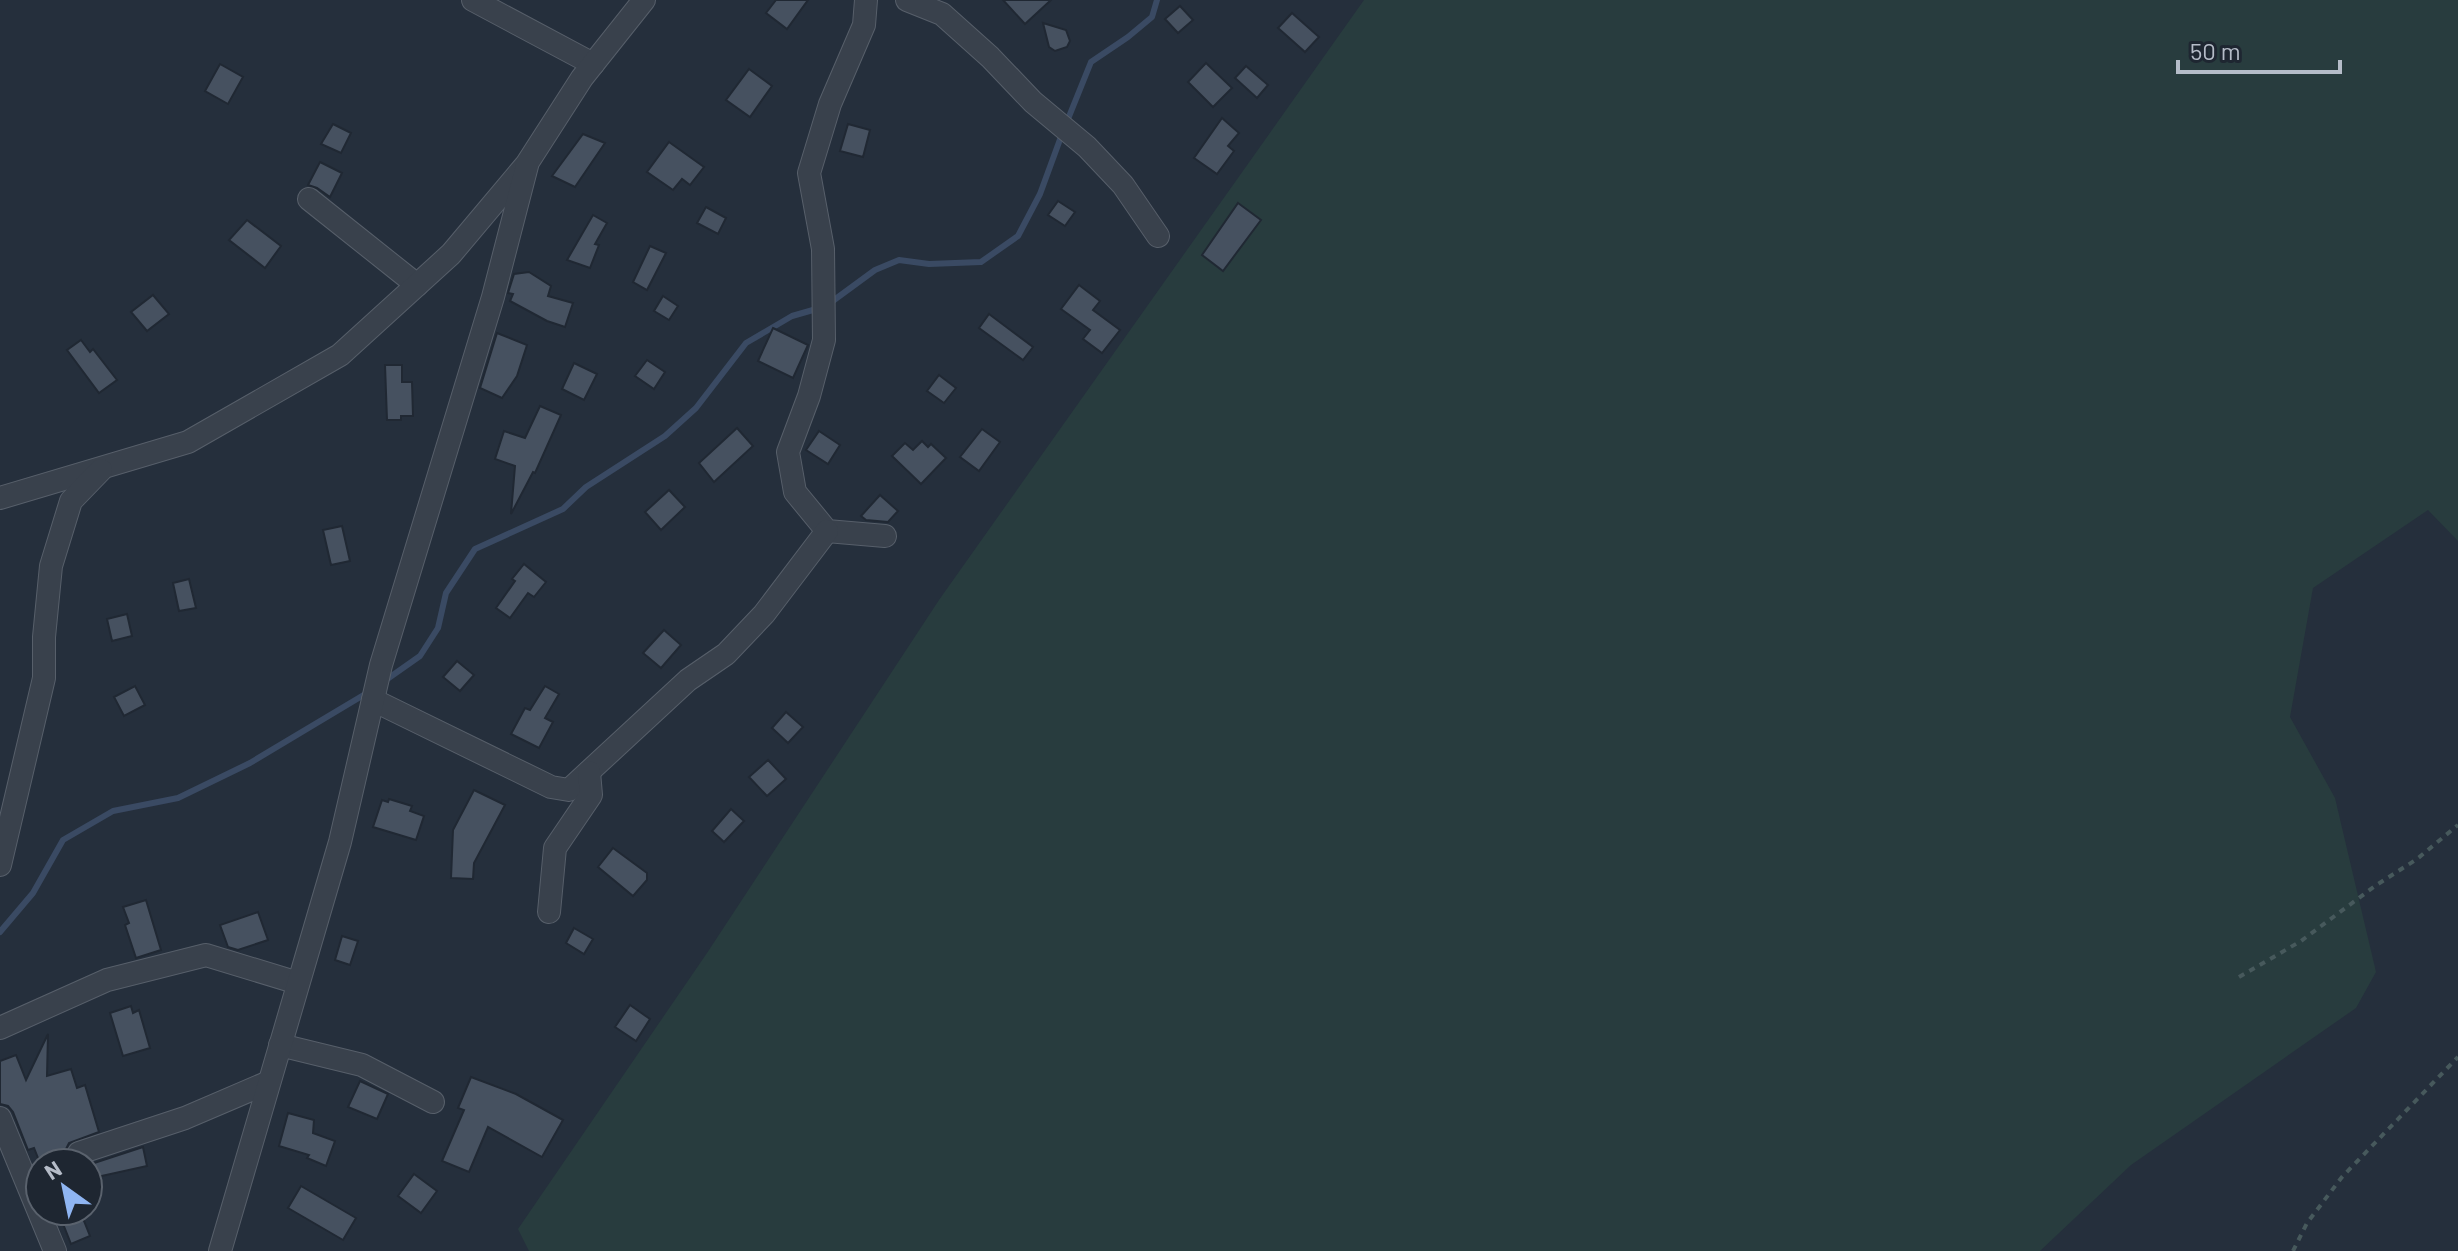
<svg xmlns="http://www.w3.org/2000/svg" width="2458" height="1251" viewBox="0 0 2458 1251" font-family="Barlow,sans-serif">
	<rect width="100%" height="100%" fill="#252f3c"/>
	<path fill="#283c3e" d="M1364 0H2458V541L2428 510 2313 588 2290 717 2335 798 2376 972 2356 1008 2131 1165 2040 1251H529L518 1229 707 953 939 600Z"/>
	<g fill="none" stroke-linecap="round" stroke-linejoin="round">
		<g stroke="#3a4a63" stroke-width="6">
			<path d="M1066 124 1091 62 1128 37 1152 17 1157 0"/>
			<path d="M830 303 875 270 899 260 929 264 981 262 1018 236 1040 194 1062 134"/>
			<path d="M383 682 420 656 438 628 446 593 475 549 563 509 586 487 665 436 696 408 746 343 792 316 820 308"/>
			<path d="M0 932 33 893 63 840 113 811 178 798 250 763 367 693"/>
		</g>
	</g>
	<g fill="#465160" stroke="#202833" stroke-width="2">
		<path d="M776 0H808L787 29 766 13Z"/>
		<path d="M1003 0H1051L1025 24Z"/>
		<path d="M1180 6 1193 20 1178 33 1165 19Z"/>
		<path d="M1292 13 1319 37 1305 52 1278 28Z"/>
		<path d="M1043 23 1066 30 1070 41 1067 47 1055 51 1049 47Z"/>
		<path d="M1206 63 1232 88 1213 107 1188 82Z"/>
		<path d="M220 64 243 77 228 104 205 91Z"/>
		<path d="M1246 66 1268 85 1257 98 1235 78Z"/>
		<path d="M749 69 772 86 750 117 726 100Z"/>
		<path d="M1222 118 1239 133 1228 146 1234 151 1217 174 1194 158Z"/>
		<path d="M333 124 351 133 341 153 321 144Z"/>
		<path d="M848 124 870 130 863 157 840 151Z"/>
		<path d="M583 134 605 143 575 187 552 176Z"/>
		<path d="M669 142 704 167 690 185 682 179 673 190 647 172Z"/>
		<path d="M320 162 342 173 330 197 317 188 308 185Z"/>
		<path d="M1058 201 1075 212 1065 226 1048 215Z"/>
		<path d="M1238 203 1261 220 1223 271 1202 255Z"/>
		<path d="M706 207 726 218 718 234 697 223Z"/>
		<path d="M593 215 607 223 595 244 599 245 590 268 567 260Z"/>
		<path d="M247 220 281 246 265 268 229 240Z"/>
		<path d="M650 246 666 253 647 290 633 282Z"/>
		<path d="M529 272 551 286 548 296 573 303 565 327 547 321 510 301 513 294 508 293 514 274Z"/>
		<path d="M1079 285 1100 301 1093 310 1120 330 1102 353 1083 339 1090 330 1061 309Z"/>
		<path d="M153 295 169 314 147 331 131 312Z"/>
		<path d="M663 296 678 306 669 320 654 311Z"/>
		<path d="M989 314 1033 347 1023 360 979 328Z"/>
		<path d="M773 328 808 345 793 378 758 361Z"/>
		<path d="M497 333 527 345 517 376 502 398 480 388Z"/>
		<path d="M81 340 90 352 93 349 117 380 99 393 67 350Z"/>
		<path d="M647 360 665 372 654 389 635 376Z"/>
		<path d="M574 363 597 374 584 400 562 389Z"/>
		<path d="M385 365H402V382H412L413 416H401V420H387Z"/>
		<path d="M939 375 956 388 944 403 927 391Z"/>
		<path d="M540 406 561 415 535 473 533 472 511 514 515 466 495 459 504 431 525 438Z"/>
		<path d="M737 428 753 446 714 482 699 463Z"/>
		<path d="M982 429 1000 442 979 471 960 457Z"/>
		<path d="M819 431 840 445 828 464 806 450Z"/>
		<path d="M922 441 928 447 931 444 946 458 921 484 892 456 905 443 913 450Z"/>
		<path d="M669 490 685 507 661 530 645 512Z"/>
		<path d="M880 495 898 511 888 522 866 520 861 516Z"/>
		<path d="M342 526 350 561 331 565 323 530Z"/>
		<path d="M524 564 546 582 534 597 528 593 510 618 496 608 515 581 512 579Z"/>
		<path d="M189 579 196 608 179 611 173 583Z"/>
		<path d="M127 614 132 636 112 641 107 619Z"/>
		<path d="M664 630 681 645 661 668 643 653Z"/>
		<path d="M457 661 474 675 460 691 443 677Z"/>
		<path d="M135 686 145 705 124 716 114 697Z"/>
		<path d="M545 686 559 694 545 718 553 722 539 748 511 734 525 708 530 710Z"/>
		<path d="M786 712 803 727 788 743 772 728Z"/>
		<path d="M768 760 786 779 767 796 749 777Z"/>
		<path d="M474 790 505 805 474 863 473 879 451 878 453 830Z"/>
		<path d="M389 799 412 806 410 811 424 816 416 840 373 827 382 800 388 802Z"/>
		<path d="M731 809 744 821 724 842 712 831Z"/>
		<path d="M613 848 647 873V880L633 896 598 867Z"/>
		<path d="M146 900 161 950 136 958 125 925 129 923 123 907Z"/>
		<path d="M258 912 268 940 238 950 228 947 220 925Z"/>
		<path d="M574 928 593 939 584 954 566 943Z"/>
		<path d="M342 936 358 941 350 965 335 960Z"/>
		<path d="M630 1005 650 1019 636 1041 615 1027Z"/>
		<path d="M131 1006 133 1013 139 1010 150 1048 123 1056 110 1013Z"/>
		<path d="M48 1034 47 1076 71 1069 77 1088 85 1085 99 1132 69 1143 65 1151 69 1163H40L34 1148 28 1150 13 1112 8 1106 0 1104V1061L16 1055 26 1080Z"/>
		<path d="M471 1077 516 1094 563 1120 542 1157 488 1127 469 1172 442 1161 464 1110 458 1108Z"/>
		<path d="M360 1081 388 1094 377 1119 348 1107Z"/>
		<path d="M288 1113 314 1120 313 1133 335 1141 326 1166 307 1158 309 1155 279 1146Z"/>
		<path d="M143 1147 147 1166 88 1179V1165Z"/>
		<path d="M414 1174 437 1191 421 1213 398 1196Z"/>
		<path d="M301 1186 356 1218 343 1240 288 1208Z"/>
		<path d="M58 1211H80L90 1236 71 1244Z"/>
	</g>
	<g fill="none" stroke-linecap="round" stroke-linejoin="round">
		<g stroke="#575f6a" stroke-width="24">
			<g id="minor">
				<path d="M473 0 593 64"/>
				<path d="M866 0 864 25 830 104 809 173 823 249 824 340 809 396 788 452 795 492 827 531 885 536"/>
				<path d="M907 0 942 14 990 57 1033 102 1087 147 1123 185 1158 236"/>
				<path d="M309 199 417 285"/>
				<path d="M0 498 188 442 340 355 451 254 525 166"/>
				<path d="M373 700 551 787 569 790 688 680 726 654 764 614 827 531"/>
				<path d="M0 865 44 678V637L51 566 71 501 101 470"/>
				<path d="M549 912 555 848 591 795 589 772"/>
				<path d="M0 1028 107 980 206 955 298 983"/>
				<path d="M280 1045 362 1065 433 1102"/>
				<path d="M0 1118 55 1251"/>
				<path d="M79 1153 185 1118 269 1082"/>
				<path d="M220 1251 340 842 381 665 493 297 528 162 582 78 644 0"/>
			</g>
		</g>
		<g stroke="#47595c" stroke-width="4" stroke-dasharray="6 6" stroke-linecap="butt">
			<path d="M2239 977 2301 941 2375 886 2417 859 2458 825"/>
			<path d="M2293 1251 2307 1223 2342 1177 2458 1057"/>
		</g>
		<use href="#minor" stroke="#39414c" stroke-width="22"/>
	</g>
	<g transform="translate(64 1187) rotate(327)"><circle r="38" fill="#1e2631" stroke="#5a626d" stroke-width="2"/>
	<path d="M0-6L14 30L0 20L-14 30Z" fill="#8fb5f2"/>
	<text y="-12" font-size="22" font-weight="bold" text-anchor="middle" fill="#b5bcc8">N</text>
	</g>
	<path d="M2178 60v12h162v-12" fill="none" stroke="#b5bcc8" stroke-width="4"/>
	<text x="2190" y="60" font-size="24" fill="#b5bcc8" stroke="#1e2631" stroke-width="6" paint-order="stroke">50 m</text>
</svg>
